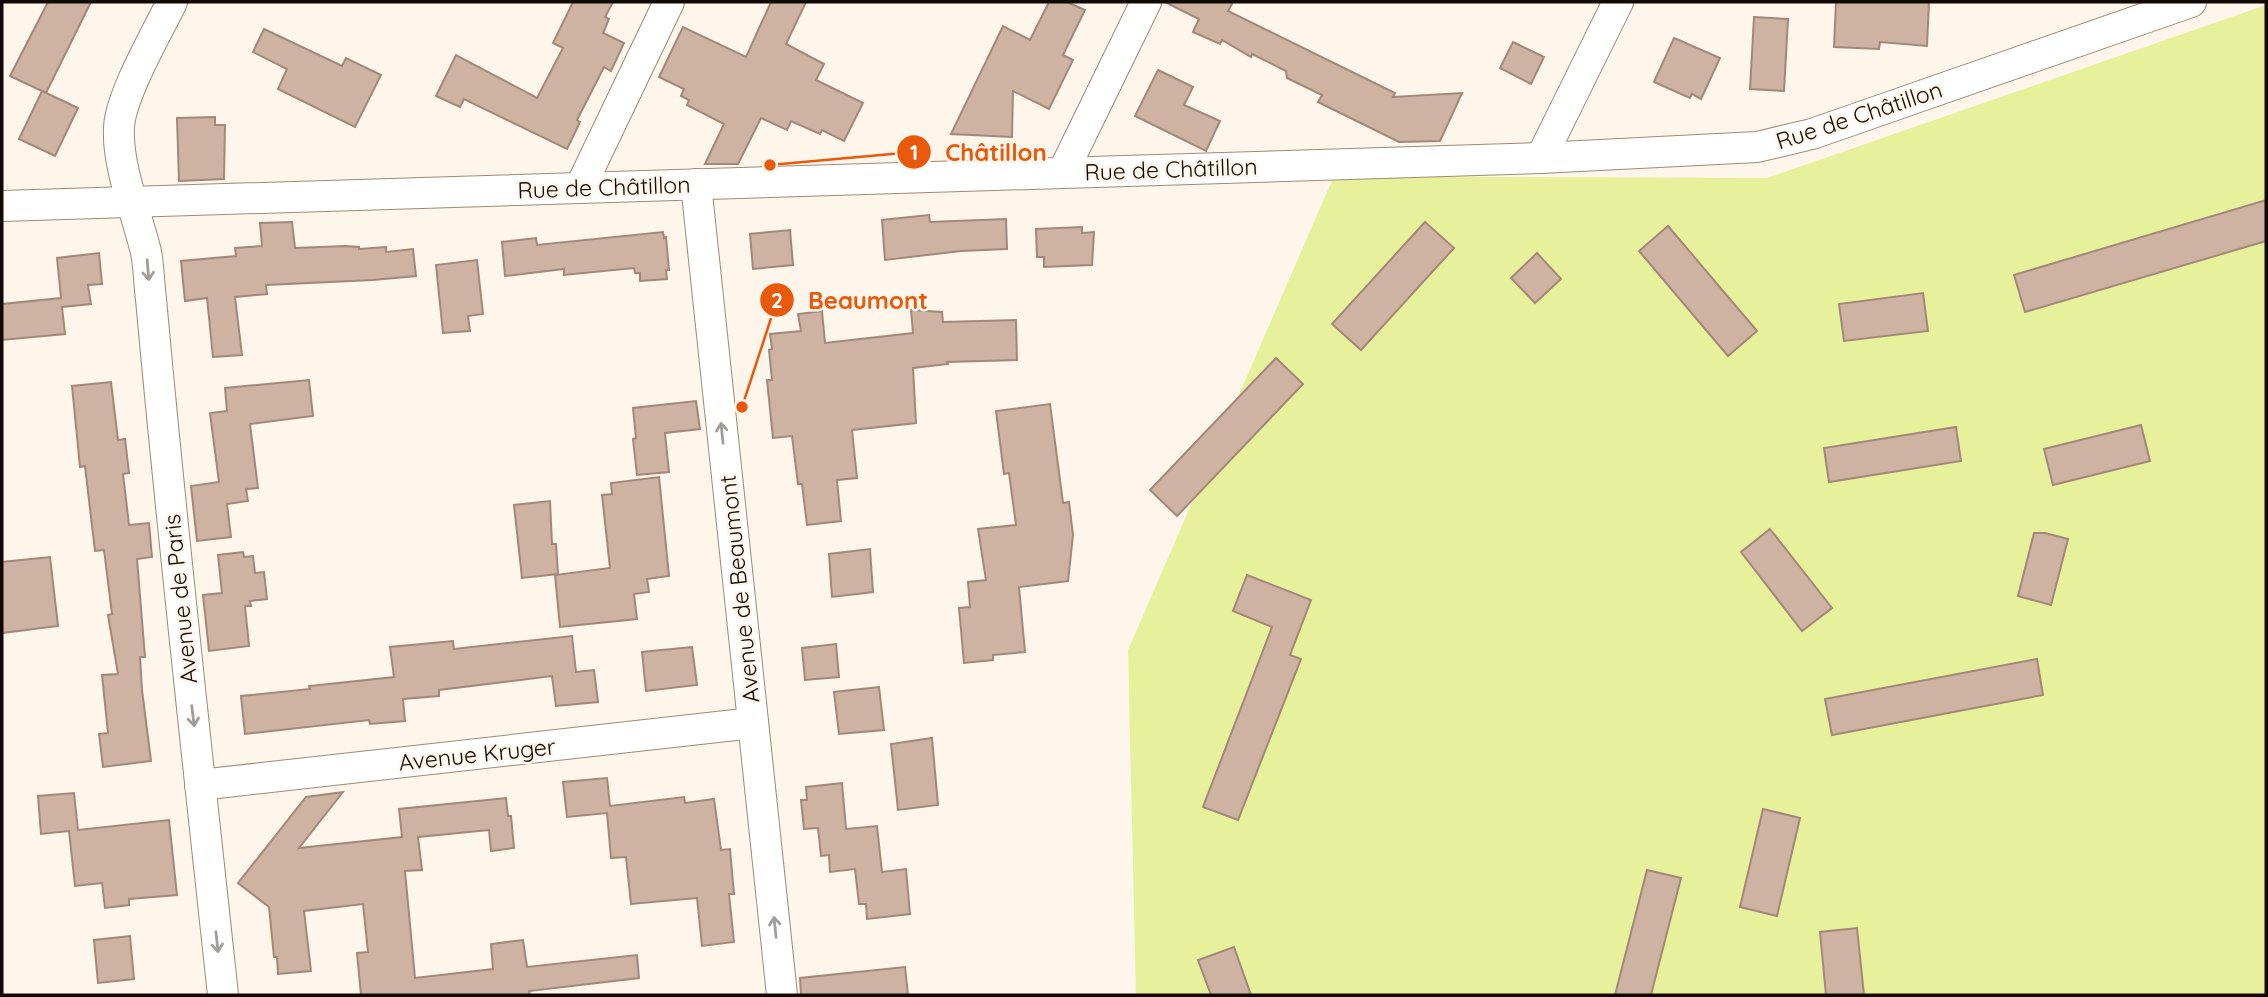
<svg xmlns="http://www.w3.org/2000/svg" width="2268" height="997" viewBox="0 0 2268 997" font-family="Quicksand,sans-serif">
	<rect width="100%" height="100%" fill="#fef5eb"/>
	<path fill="#e7f19b" d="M2266 5V995H1136L1128 650 1334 176 1767 178Z"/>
	<g fill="#ceb2a2" stroke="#a38879" stroke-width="2">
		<path d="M48 2H91L46 93 10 76Z"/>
		<path d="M573 2H613L605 17 609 19 603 33 624 43 611 71 604 67 577 120 580 122 567 149 464 99 460 107 436 96 456 55 537 98 563 48 553 43Z"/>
		<path d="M771 2H806L786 44 824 64 816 80 863 103 844 141 822 130 820 134 791 121 787 130 761 118 738 164H705L724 124 687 105 689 100 681 96 684 89 659 77 683 27 746 57Z"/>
		<path d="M1049 2H1067L1085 10 1063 55 1073 60 1049 109 1013 91 1012 137 951 134 1003 26 1030 40Z"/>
		<path d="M1165 2H1233L1228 11 1395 93 1393 97 1462 93 1440 141 1399 142 1318 102 1322 95 1287 78 1286 71 1252 54 1251 57 1222 40 1220 44 1193 32 1199 19Z"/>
		<path d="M1836 2H1929L1927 46 1880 42 1879 49 1834 47Z"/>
		<path d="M1754 17 1788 19 1784 91 1750 89Z"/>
		<path d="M264 29 342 66 346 58 381 75 355 127 278 89 287 69 253 52Z"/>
		<path d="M1674 38 1720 58 1701 99 1692 94 1690 98 1654 82Z"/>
		<path d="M1513 42 1544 57 1531 84 1500 68Z"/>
		<path d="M1158 70 1193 87 1184 105 1220 121 1206 151 1135 116Z"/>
		<path d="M42 91 78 108 55 156 19 139Z"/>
		<path d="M215 117V125H225L224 179 179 181 177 118Z"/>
		<path d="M2266 200V241L2025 312 2014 275Z"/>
		<path d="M929 215 930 222 1006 219 1007 249 961 251 885 260 882 220Z"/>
		<path d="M292 222 295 248 345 246 359 247V249L386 247V252L413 249 416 276 373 280 266 285 267 294 235 297 242 355 213 357 207 298 185 301 181 261 236 256 235 248 262 246 260 223Z"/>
		<path d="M1425 222 1454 248 1361 350 1332 324Z"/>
		<path d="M1668 226 1757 331 1728 356 1639 251Z"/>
		<path d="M1082 227V233L1094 232 1092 265 1044 267V257H1037L1036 229Z"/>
		<path d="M790 230 793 265 753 269 750 234Z"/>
		<path d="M663 232 664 238 666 237 669 270H666L667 279 640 281V273H635L634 268 564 275V269L505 276 502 242 536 238 537 245Z"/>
		<path d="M99 253 102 284 88 285 91 304 62 307 65 334 2 340V304L61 298 57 258Z"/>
		<path d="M1537 253 1561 279 1535 303 1511 278Z"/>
		<path d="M477 260 483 314 468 316 470 331 443 333 436 265Z"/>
		<path d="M1923 293 1928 331 1844 341 1839 304Z"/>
		<path d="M911 310 942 312 943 322 1016 320 1017 360 947 362 948 364 913 368 916 423 852 430 857 478 837 480 841 521 807 525 802 484H798L792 436 773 438 767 380H772L769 350 772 349 770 334 801 331 798 314 822 311 825 343 913 333Z"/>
		<path d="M1276 358 1303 384 1177 516 1150 490Z"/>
		<path d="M309 380 313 416 250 424 258 488 246 489 248 501 227 504 231 537 197 541 191 486 219 482 210 413 227 411 225 388Z"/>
		<path d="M111 382 118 440 125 439 129 473 123 474 129 525 149 523 152 557 137 559 145 657H140L142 690 151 761 103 767 99 734 108 733 102 675 118 674 108 615 112 614 104 550 95 551 85 466 80 467 72 386Z"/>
		<path d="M696 401 700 429 665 433 669 472 637 475 633 439 636 438 633 408Z"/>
		<path d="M1050 404 1063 503 1069 502 1073 535 1068 581 1019 587 1025 652 993 655V660L964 663 959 608 970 607 968 582 986 580 978 529 1016 525 1009 473 1004 474 996 411Z"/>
		<path d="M2141 425 2150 461 2053 485 2044 449Z"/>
		<path d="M1956 427 1961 461 1829 482 1824 448Z"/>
		<path d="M659 477 669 576 647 579 649 592 634 594 637 619 560 627 555 575 610 568 602 495 612 494 611 483Z"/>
		<path d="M550 501 552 544H556L558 574 522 578 514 505Z"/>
		<path d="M1770 529 1832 608 1802 631 1741 552Z"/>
		<path d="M2034 533H2045L2068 539 2051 605 2018 596Z"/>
		<path d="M870 549 873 592 832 597 829 554Z"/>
		<path d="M243 552 244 557 253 556 255 573 264 572 267 599 250 601 251 606H245L249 646 209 651 203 595 222 593 218 555Z"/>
		<path d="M50 557 58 626 2 633V562Z"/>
		<path d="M1247 575 1311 600 1290 655 1301 659 1238 820 1203 807 1272 627 1233 611Z"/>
		<path d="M572 636 576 672 594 670 598 702 556 706 552 676 439 690V696L403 699 405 721 370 724 369 720 245 734 241 696 310 689 309 686 394 677 390 647 453 641 454 649Z"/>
		<path d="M836 644 839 677 805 680 802 648Z"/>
		<path d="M692 647 697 685 646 691 642 652Z"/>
		<path d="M2037 659 2043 695 1832 735 1825 699Z"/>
		<path d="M879 687 884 730 839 734 834 692Z"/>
		<path d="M932 738 938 805 898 810 891 744Z"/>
		<path d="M607 778 610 806 684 797 685 803 714 799 721 850 730 849 734 894H729L734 942 702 946 697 898 631 904 626 857 611 858 607 813 567 817 563 782Z"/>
		<path d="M842 783 846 829 877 826 882 872 906 869 910 914 867 919 866 904H859L855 869 830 872 829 855 821 856 818 828 804 829 801 800H807L806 787Z"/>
		<path d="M343 792 299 848 402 837 399 809 506 798 508 816H511L514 848 491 851 489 830 418 837 422 870 405 871 415 978 493 969 491 944 523 940 527 967 637 955 639 978 529 991 530 995H361L357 953 368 952 363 904 304 911 311 971 278 974 277 957H274L269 907 238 883 306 797Z"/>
		<path d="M74 793 78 830 169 820 177 895 129 899V905L105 908 102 883 75 886 69 831 41 834 38 796Z"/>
		<path d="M1763 809 1800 818 1777 916 1740 907Z"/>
		<path d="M1647 870 1681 878 1651 995H1615Z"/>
		<path d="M1857 928 1864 995H1826L1820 932Z"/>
		<path d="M130 936 134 979 98 983 94 940Z"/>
		<path d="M1234 947 1251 995H1211L1198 960Z"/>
		<path d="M905 967 908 995H801L800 978Z"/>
	</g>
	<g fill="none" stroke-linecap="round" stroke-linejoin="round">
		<g stroke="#9e8a74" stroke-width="32">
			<g id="street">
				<path d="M172 2C157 33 120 96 119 128 117 166 137 215 146 252 149 267 149 284 151 299 172 532 198 763 223 995"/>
				<path d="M1541 158 1618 2"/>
				<path d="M1063 172 1146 2"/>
				<path d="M696 184 782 995"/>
				<path d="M580 188 669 2"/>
				<path d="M2 206 1541 158 1757 147 1812 134 2191 2"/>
				<path d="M200 785 753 723"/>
			</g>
		</g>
		<use href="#street" stroke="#fff" stroke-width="30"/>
	</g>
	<defs><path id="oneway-shaft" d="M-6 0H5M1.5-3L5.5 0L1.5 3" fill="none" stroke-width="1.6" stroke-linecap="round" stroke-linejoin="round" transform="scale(1.75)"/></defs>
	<g stroke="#a09d9b">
		<use href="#oneway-shaft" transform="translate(148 270) rotate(85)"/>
		<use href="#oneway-shaft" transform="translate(722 433) rotate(-96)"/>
		<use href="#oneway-shaft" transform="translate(193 716) rotate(83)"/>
		<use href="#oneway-shaft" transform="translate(775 927) rotate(-96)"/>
		<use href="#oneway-shaft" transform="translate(217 942) rotate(84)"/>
	</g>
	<g text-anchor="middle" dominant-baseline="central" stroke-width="5" stroke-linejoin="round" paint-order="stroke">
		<g font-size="23" fill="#110a04" stroke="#fef5eb">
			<text transform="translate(1859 115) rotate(-18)">Rue de Châtillon</text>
			<text transform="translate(1171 169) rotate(-2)">Rue de Châtillon</text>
			<text transform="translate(604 187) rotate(-2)">Rue de Châtillon</text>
			<text transform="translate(739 589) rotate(-96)">Avenue de Beaumont</text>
			<text transform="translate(180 599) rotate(-96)">Avenue de Paris</text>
			<text transform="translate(477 754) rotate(-6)">Avenue Kruger</text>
		</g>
	</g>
	<path fill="none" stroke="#e8590c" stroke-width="2.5" d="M770 165L914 152M742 407L777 300"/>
	<g fill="#e8590c" stroke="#fef5eb" stroke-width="2.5">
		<circle cx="770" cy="165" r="7"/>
		<circle cx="742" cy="407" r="7"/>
		<circle cx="914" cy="152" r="18"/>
		<circle cx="777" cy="300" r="18"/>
	</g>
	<g font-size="21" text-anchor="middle" font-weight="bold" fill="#fff">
		<text x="914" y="160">1</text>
		<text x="777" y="308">2</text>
	</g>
	<g font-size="24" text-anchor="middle" font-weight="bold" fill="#e8590c" stroke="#fef5eb" stroke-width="5" stroke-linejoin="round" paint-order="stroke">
		<text x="996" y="161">Châtillon</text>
		<text x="868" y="309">Beaumont</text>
	</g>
	<rect width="2268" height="997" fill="none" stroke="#110a04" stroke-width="7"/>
</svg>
